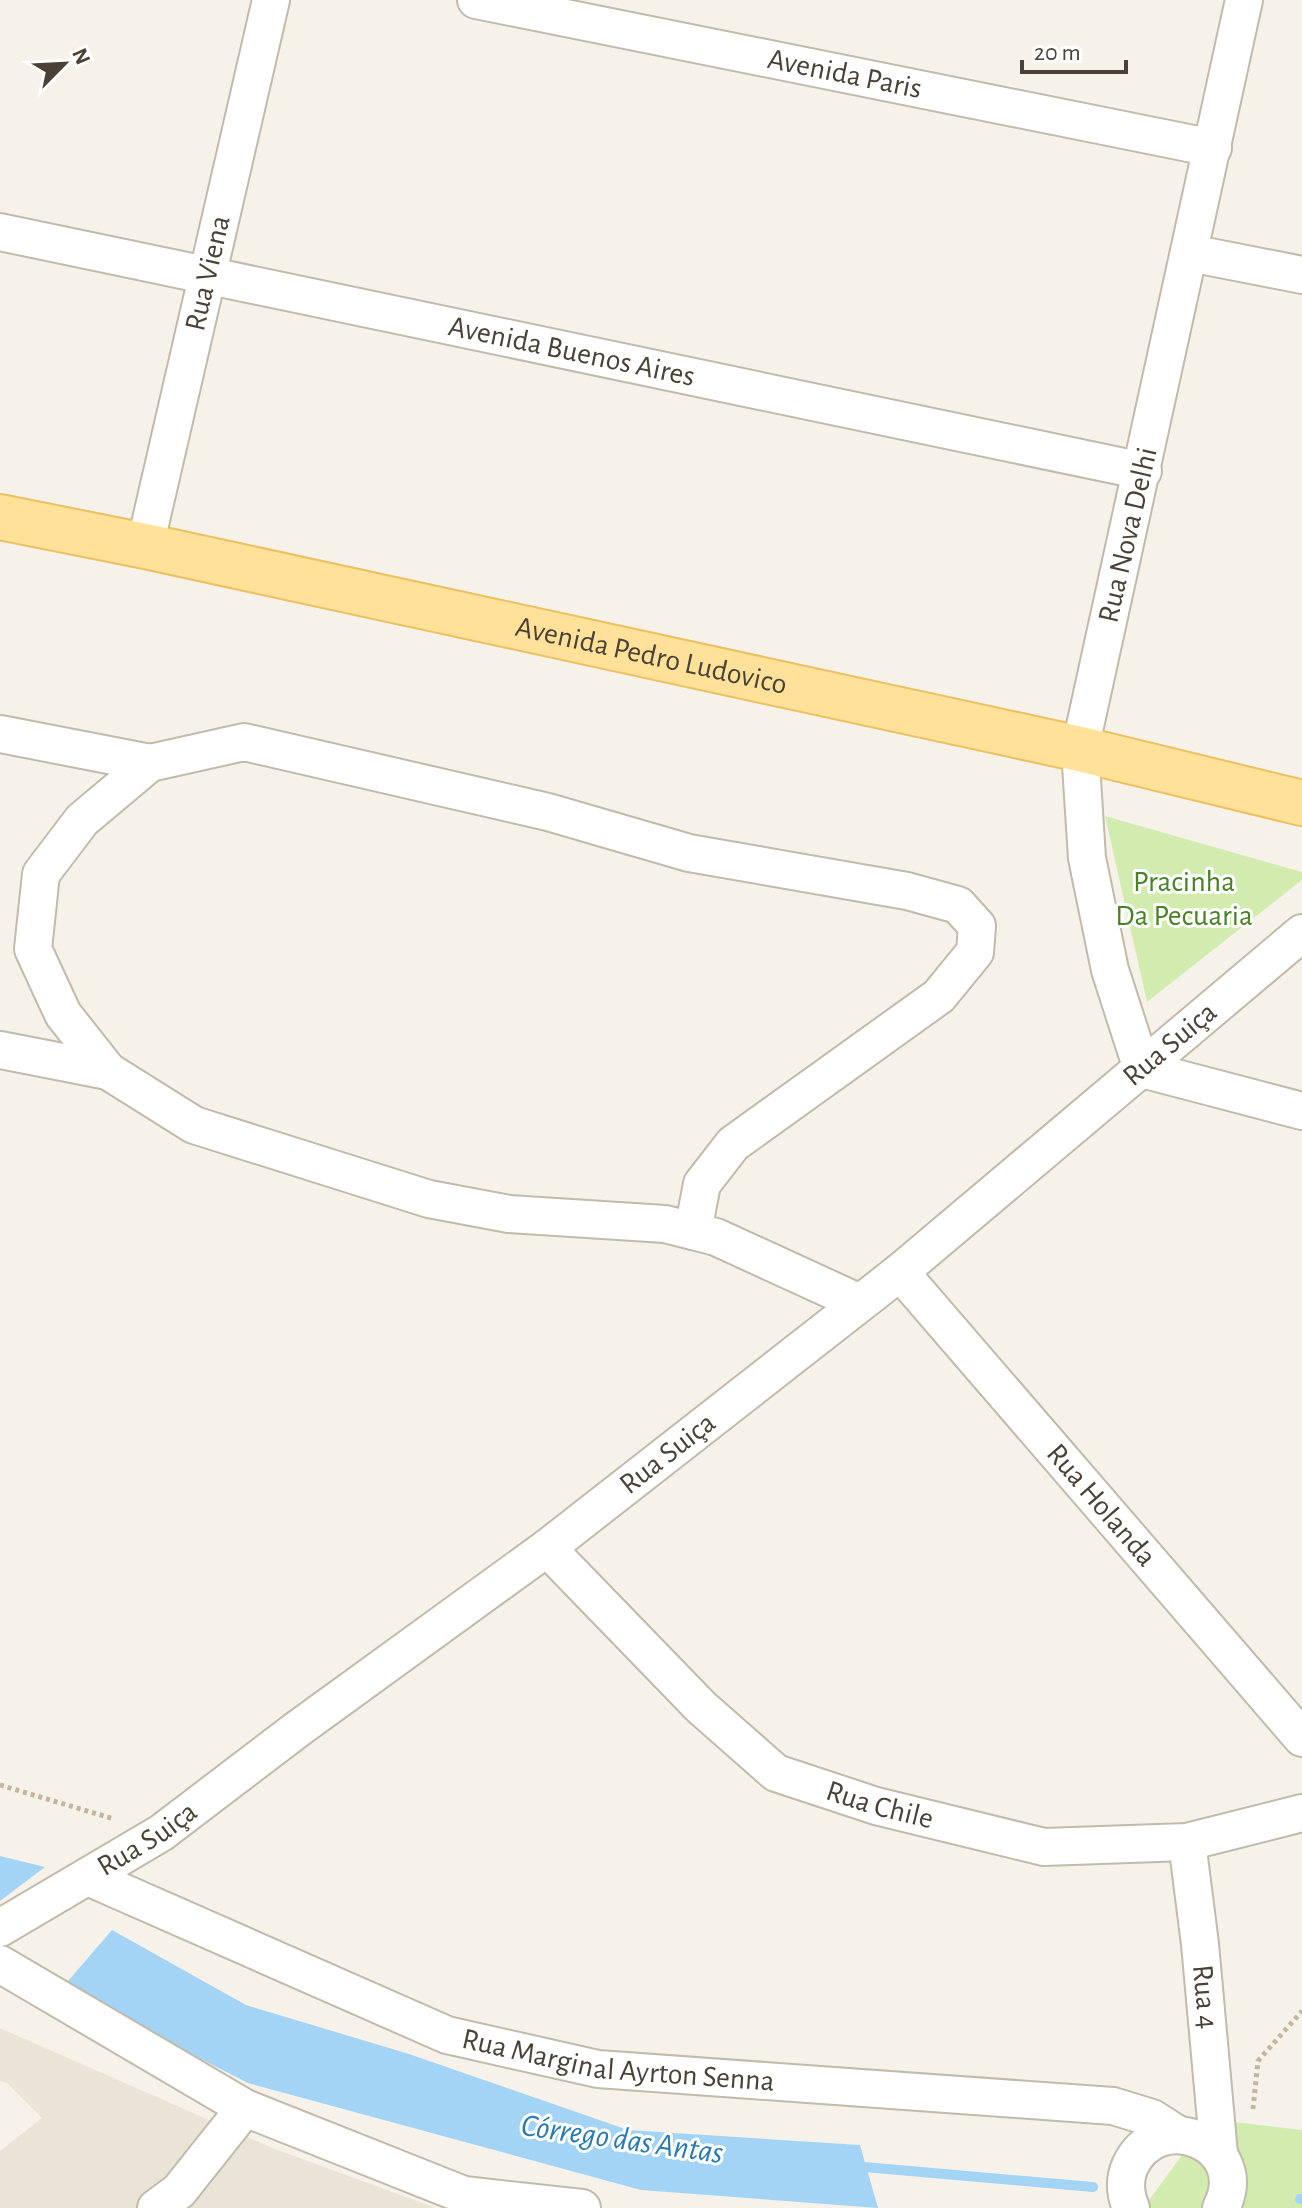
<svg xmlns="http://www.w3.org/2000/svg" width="1302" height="2208" viewBox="0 0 1302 2208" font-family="'Alegreya Sans',sans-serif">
	<rect width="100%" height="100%" fill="#f6f2e9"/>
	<path fill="#eae4d7" d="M0 2028 275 2149 436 2208H0V2151L42 2118 7 2083 0 2081Z"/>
	<g fill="#d2ecb0">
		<path d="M1105 816 1302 872V880L1147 1002Z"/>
		<path d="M1209 2119 1302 2130V2208H1143Z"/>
	</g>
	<g fill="#a3d4f5">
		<path d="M0 1856 45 1867 0 1901Z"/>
		<path d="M112 1930 246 2005 409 2054 628 2130 860 2145 878 2208 641 2190 248 2083 62 1988Z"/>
	</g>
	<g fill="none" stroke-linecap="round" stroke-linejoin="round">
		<g stroke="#a3d4f5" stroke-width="10">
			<path d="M853 2166 1093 2187"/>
			<path d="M1300 2199H1302"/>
		</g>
		<g stroke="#c2baab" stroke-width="40">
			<g id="minor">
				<path id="s1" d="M476 0 1213 148"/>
				<path d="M1244 0 1080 749 1087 858 1110 970 1142 1069 1302 1111"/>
				<path id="s2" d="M0 232 1143 471"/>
				<path d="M1190 253 1302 275"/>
				<path id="s3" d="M145 546 271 0"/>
				<path d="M0 734 150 763 244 742 548 812 689 853 907 891 958 905 977 926 975 952 939 996 733 1144 702 1184 693 1231 665 1224 509 1214 429 1199 194 1125 108 1071 63 1014 33 949 41 874 82 820 150 763"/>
				<path d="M0 1050 108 1071"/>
				<path d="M693 1231 716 1237 860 1303"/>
				<path id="s4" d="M900 1272 1302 1738"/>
				<path id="s5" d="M547 1548 701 1707 776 1773 876 1806 1044 1847 1187 1842 1302 1813"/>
				<path id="s6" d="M1187 1842 1200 1944 1219 2154"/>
				<path id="s7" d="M88 1877 447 2035 598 2069 1113 2106 1152 2118 1177 2134"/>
				<path id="s8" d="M0 1928 161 1833 299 1728 547 1548 900 1272 1302 933"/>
				<path d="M0 1964 245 2108 464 2195 582 2208"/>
				<path d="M156 2208 179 2191 245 2108"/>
				<path d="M1131 2208C1125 2194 1124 2180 1130 2166 1159 2104 1254 2145 1221 2208"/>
			</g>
		</g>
		<g stroke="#ebc061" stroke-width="48">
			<g id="major">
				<path id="s9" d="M0 517 145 546 1080 749 1302 803"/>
			</g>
		</g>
		<g stroke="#c5b69b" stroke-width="5" stroke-dasharray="4 4" stroke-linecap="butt">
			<path d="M0 1785 114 1819"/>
			<path d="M1253 2109 1258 2061 1302 2011"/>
		</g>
		<use href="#minor" stroke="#fff" stroke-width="36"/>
		<use href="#major" stroke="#ffe199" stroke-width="44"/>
	</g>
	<g text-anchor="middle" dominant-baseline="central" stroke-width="6" stroke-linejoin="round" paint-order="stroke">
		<g font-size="30" fill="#4a4237" stroke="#fff">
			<text stroke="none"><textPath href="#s1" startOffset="376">Avenida Paris</textPath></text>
			<text stroke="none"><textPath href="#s3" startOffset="280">Rua Viena</textPath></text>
			<text stroke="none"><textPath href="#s2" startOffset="584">Avenida Buenos Aires</textPath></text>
			<text transform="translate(1128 535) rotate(-77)">Rua Nova Delhi</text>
			<text stroke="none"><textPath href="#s9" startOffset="666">Avenida Pedro Ludovico</textPath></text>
			<text stroke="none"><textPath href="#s8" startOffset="1468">Rua Suiça</textPath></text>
			<text stroke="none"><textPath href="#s8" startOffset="820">Rua Suiça</textPath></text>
			<text stroke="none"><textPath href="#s4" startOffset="308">Rua Holanda</textPath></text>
			<text stroke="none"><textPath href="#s5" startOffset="430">Rua Chile</textPath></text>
			<text stroke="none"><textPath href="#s8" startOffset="172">Rua Suiça</textPath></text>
			<text stroke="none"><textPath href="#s6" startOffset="156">Rua 4</textPath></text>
			<text stroke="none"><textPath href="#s7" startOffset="566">Rua Marginal Ayrton Senna</textPath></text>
		</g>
		<g font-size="30" fill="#498125" stroke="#fff">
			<text x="1184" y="882">Pracinha<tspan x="1184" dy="34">Da Pecuaria</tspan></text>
		</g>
		<g font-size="32" font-style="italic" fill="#277ab5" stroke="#fff">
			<text transform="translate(622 2139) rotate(8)">Córrego das Antas</text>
		</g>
	</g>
	<g transform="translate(64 64) rotate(66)" stroke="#ffffff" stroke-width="6" paint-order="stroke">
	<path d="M0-6L14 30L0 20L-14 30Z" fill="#4a4237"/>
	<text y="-12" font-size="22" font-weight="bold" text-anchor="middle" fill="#4a4237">N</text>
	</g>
	<path d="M1022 60v12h104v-12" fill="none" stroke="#4a4237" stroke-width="4"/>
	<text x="1034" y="60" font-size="24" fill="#4a4237" stroke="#ffffff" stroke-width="6" paint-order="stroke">20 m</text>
</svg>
